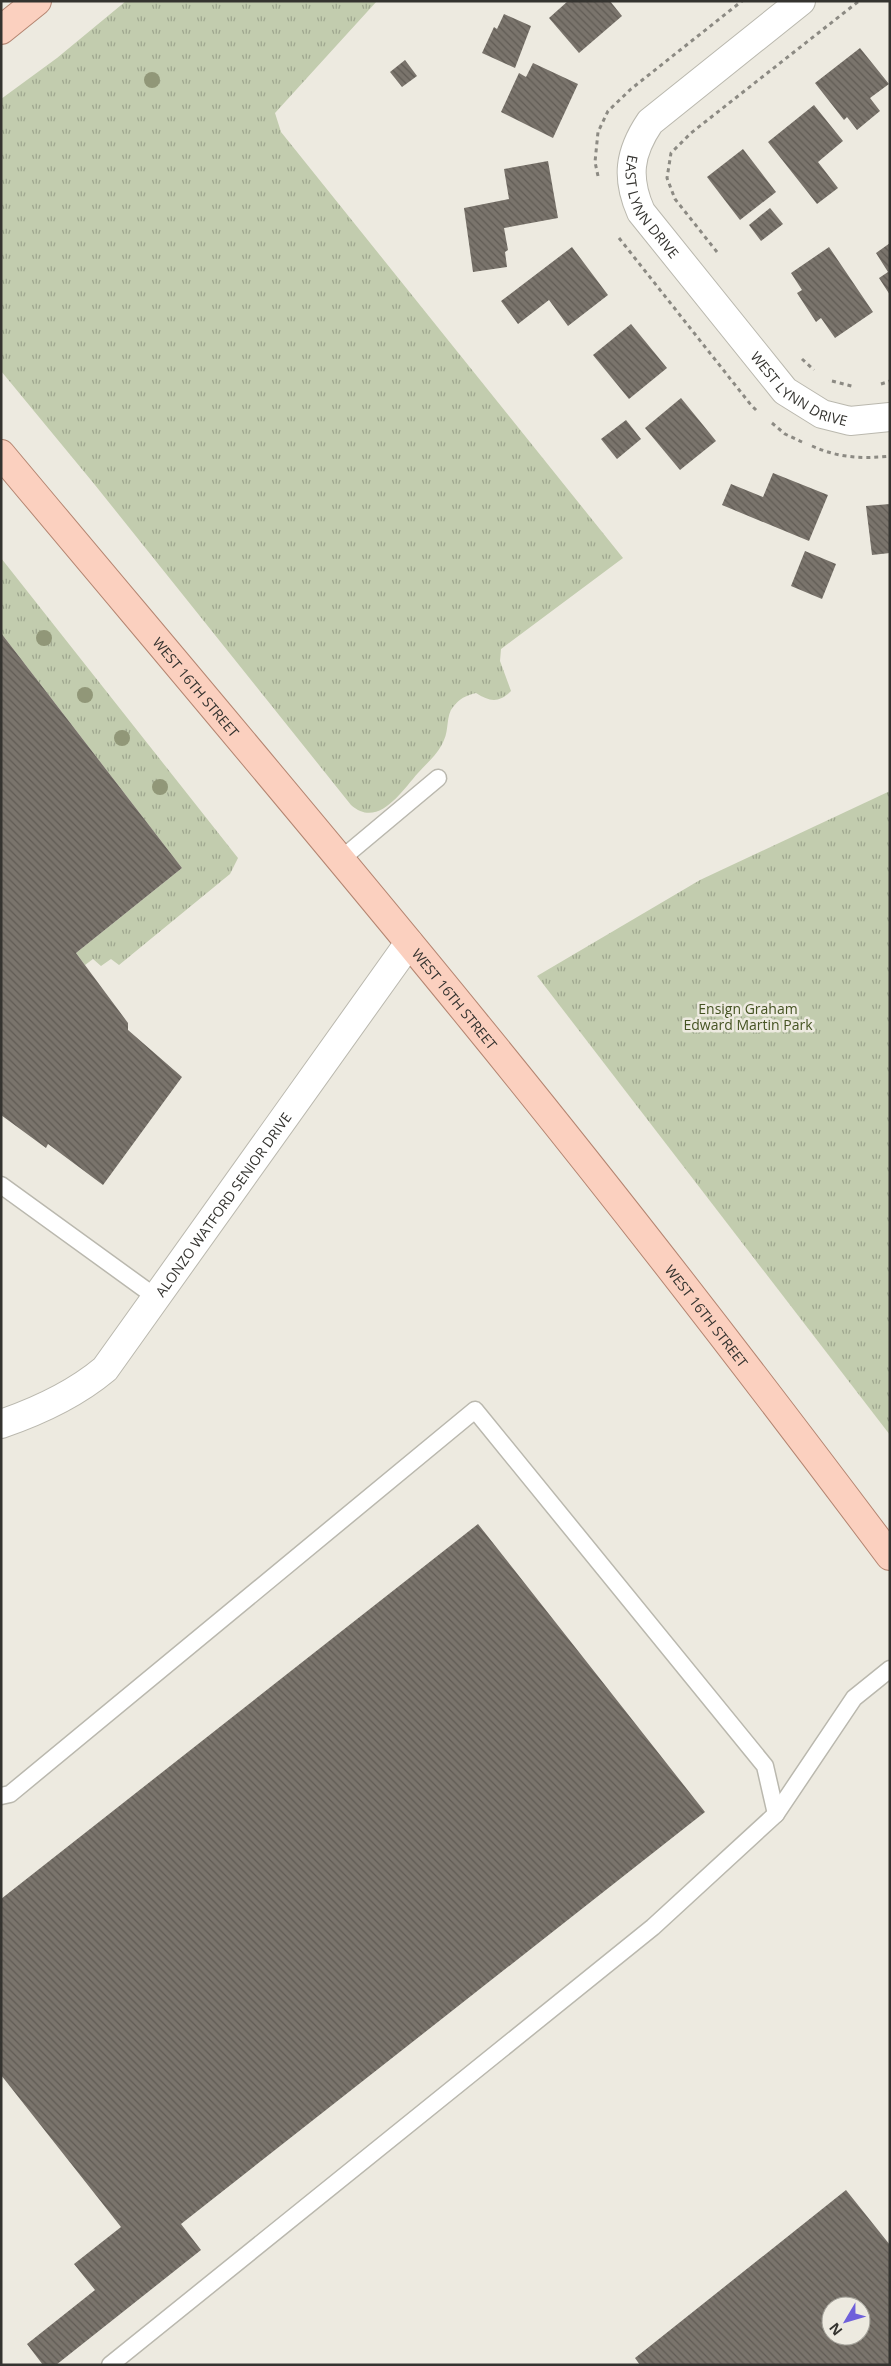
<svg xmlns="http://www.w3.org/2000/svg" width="891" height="2366" viewBox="0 0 891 2366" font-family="'Open Sans',sans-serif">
	<defs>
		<pattern id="grass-tufts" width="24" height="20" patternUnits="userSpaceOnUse" patternTransform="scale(1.25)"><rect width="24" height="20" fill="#c2ccae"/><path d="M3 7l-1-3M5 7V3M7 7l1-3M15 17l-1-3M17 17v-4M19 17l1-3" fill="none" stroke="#9ea68e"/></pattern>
		<pattern id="building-back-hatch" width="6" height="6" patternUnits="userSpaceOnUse" patternTransform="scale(1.25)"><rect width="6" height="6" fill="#7a746c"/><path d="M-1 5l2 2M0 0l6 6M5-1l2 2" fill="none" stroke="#605b54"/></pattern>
	</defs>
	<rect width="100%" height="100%" fill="#edeae0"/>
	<g fill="url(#grass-tufts)">
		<path d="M126 1H377L275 113 281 132 623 558 501 649 500 661 511 691C499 703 490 702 476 693 465 696 460 698 453 707 446 715 449 730 444 740 439 753 427 763 418 773 401 792 378 829 351 805L95 485 1 371V99L57 58Z"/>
		<path d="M1 558 238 858 230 874 119 965 111 959 101 966 93 959 85 965 76 953 182 868 1 633Z"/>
		<path d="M890 791V1435L537 976 700 880Z"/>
	</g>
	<path fill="#c2ccae" d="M890 1326V1352L877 1336Z"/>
	<g fill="url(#building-back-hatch)" fill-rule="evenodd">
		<path d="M568 1H610L622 16 579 53 549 18Z"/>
		<path d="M504 14 531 26 515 68 482 53 494 27 497 29Z"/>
		<path d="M860 48 889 84 870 98 880 111 857 130 847 117 844 120 815 83Z"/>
		<path d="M405 60 417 76 402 87 390 72Z"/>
		<path d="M533 63 578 84 553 138 501 112 519 73 526 77Z"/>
		<path d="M814 105 843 141 818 162 838 188 817 204 768 142Z"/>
		<path d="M743 149 776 192 740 220 707 177Z"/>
		<path d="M548 161 558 218 504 228 508 250 505 252 507 267 473 272 464 208 509 199 504 169Z"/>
		<path d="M770 208 783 224 761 241 749 225Z"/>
		<path d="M890 243V295L879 278 888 272 876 253Z"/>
		<path d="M572 247 608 295 568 326 549 300 518 324 501 301Z"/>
		<path d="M829 247 873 312 835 338 821 318 816 322 797 293 802 290 791 273Z"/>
		<path d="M631 324 667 368 629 399 593 355Z"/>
		<path d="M681 398 716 441 680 470 645 428Z"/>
		<path d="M626 420 641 439 617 459 601 439Z"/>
		<path d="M773 473 828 495 809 541 722 505 731 484 763 497Z"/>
		<path d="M890 504V553L872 555 866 506Z"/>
		<path d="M805 551 836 564 822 599 791 586Z"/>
		<path d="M1 633 182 868 76 953 128 1023V1030L182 1077 103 1185 48 1144 46 1148 1 1115Z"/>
		<path d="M478 1524 705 1812 181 2224 201 2250 56 2365H43L27 2344 95 2290 74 2264 121 2227 1 2075V1899Z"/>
		<path d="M846 2190 890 2245V2365H640L635 2358ZM831 2306H861V2336H831Z"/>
	</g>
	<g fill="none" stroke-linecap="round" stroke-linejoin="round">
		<g stroke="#bab8ae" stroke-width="19">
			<g id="service">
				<path d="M340 860 438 778"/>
				<path d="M1 1185 157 1298"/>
				<path d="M1 1796 10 1794 475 1410 765 1766 776 1814"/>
				<path d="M110 2365 653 1927 776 1814 854 1698 890 1669"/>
			</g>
		</g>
		<g stroke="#bab8ae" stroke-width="30">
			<g id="minor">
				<path id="s1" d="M801 1 650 122C629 153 626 178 641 212L785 391 822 414 850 421 890 417"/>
				<path id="s2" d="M1 1424C39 1411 74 1395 105 1369L409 943"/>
			</g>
		</g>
		<g stroke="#b48571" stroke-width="30">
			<g id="primary">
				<path d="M1 30 37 1"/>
				<path id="s3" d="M1 454C159 643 319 831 475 1023 617 1197 755 1376 890 1556"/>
			</g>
		</g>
		<g stroke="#8c8a83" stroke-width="3" stroke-dasharray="4 4" stroke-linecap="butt">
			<path d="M598 176 595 162 598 132 608 111 631 89 742 1"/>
			<path d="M619 238 751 405 757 411"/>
			<path d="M717 252 675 199 667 178 671 153 691 133 859 1"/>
			<path d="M802 359 814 370"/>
			<path d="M832 381 855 387"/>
			<path d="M881 384 890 381"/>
			<path d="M772 423 785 434 802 442"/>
			<path d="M812 446C839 458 862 459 890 456"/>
		</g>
		<use href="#service" stroke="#fff" stroke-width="16"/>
		<use href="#minor" stroke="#fff" stroke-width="28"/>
		<use href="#primary" stroke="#fbd0bf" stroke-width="28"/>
	</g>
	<g fill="#919778">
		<circle cx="152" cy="80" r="8"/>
		<circle cx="44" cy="638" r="8"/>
		<circle cx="85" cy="695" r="8"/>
		<circle cx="122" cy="738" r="8"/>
		<circle cx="160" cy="787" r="8"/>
	</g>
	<g text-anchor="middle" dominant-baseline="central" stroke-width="5" stroke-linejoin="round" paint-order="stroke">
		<g font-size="14" fill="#34332f" stroke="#edeae0">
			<text stroke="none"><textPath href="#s1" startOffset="288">EAST LYNN DRIVE</textPath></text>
			<text stroke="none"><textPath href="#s1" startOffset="529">WEST LYNN DRIVE</textPath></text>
			<text stroke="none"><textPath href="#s3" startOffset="304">WEST 16TH STREET</textPath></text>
			<text stroke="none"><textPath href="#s3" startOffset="709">WEST 16TH STREET</textPath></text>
			<text stroke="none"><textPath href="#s2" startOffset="321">ALONZO WATFORD SENIOR DRIVE</textPath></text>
			<text stroke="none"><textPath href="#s3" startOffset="1114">WEST 16TH STREET</textPath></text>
		</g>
		<g font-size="14" fill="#455322" stroke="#edeae0">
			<text x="748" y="1008">Ensign Graham<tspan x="748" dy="16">Edward Martin Park</tspan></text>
		</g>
	</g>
	<rect width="891" height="2366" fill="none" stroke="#34332f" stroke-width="5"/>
	<g transform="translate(846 2321) rotate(232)"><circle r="24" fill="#edeae0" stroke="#a3a199"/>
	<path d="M0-4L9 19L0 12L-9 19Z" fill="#6f60da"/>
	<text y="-8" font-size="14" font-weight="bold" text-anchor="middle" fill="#34332f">N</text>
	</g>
</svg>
